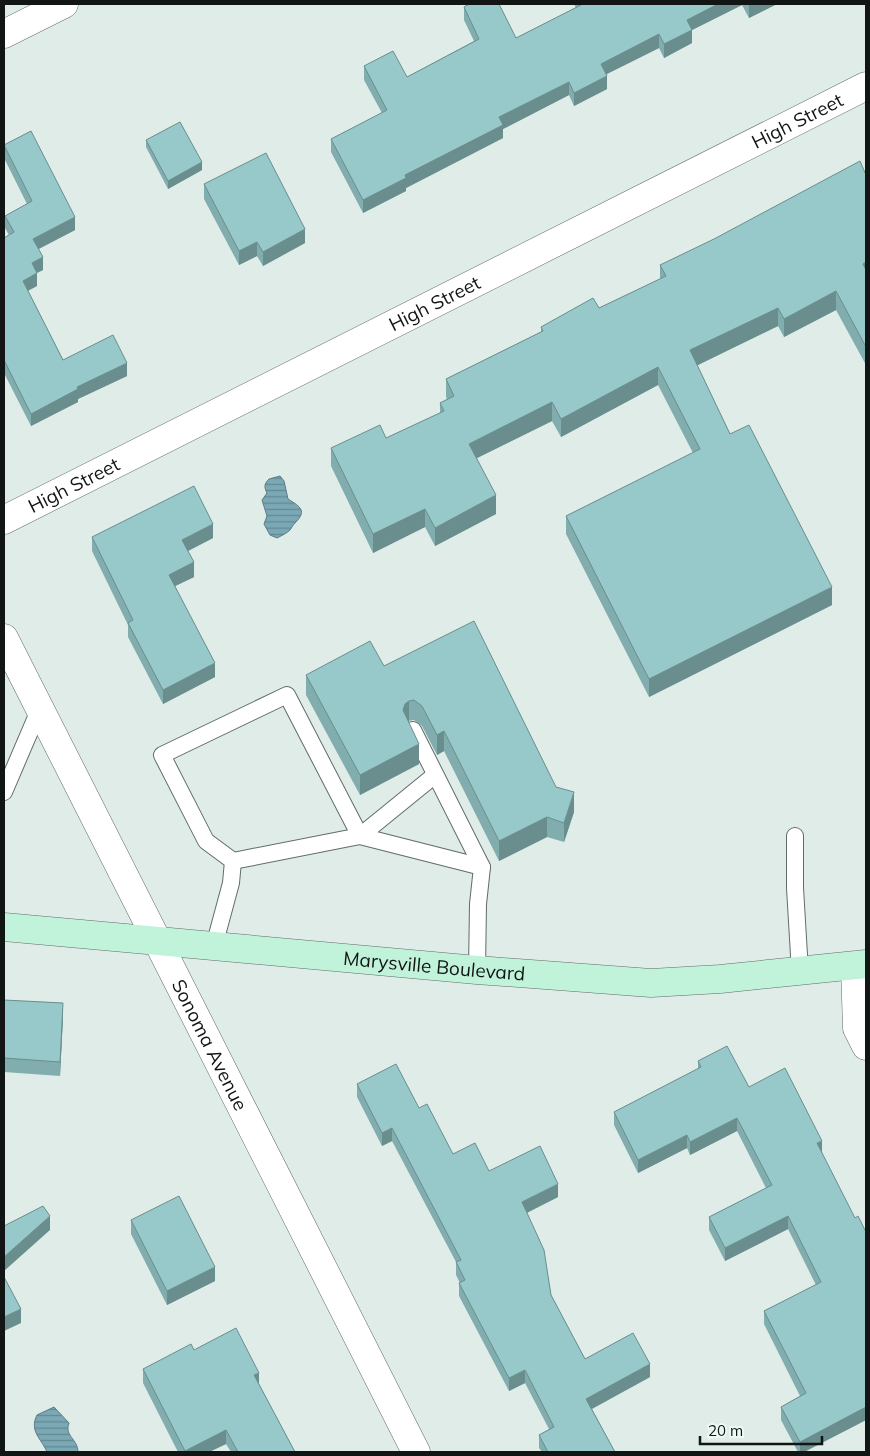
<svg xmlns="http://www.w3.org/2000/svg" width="870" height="1456" viewBox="0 0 870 1456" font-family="Mulish,sans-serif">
	<defs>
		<pattern id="water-rules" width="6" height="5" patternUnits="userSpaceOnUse" patternTransform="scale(1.25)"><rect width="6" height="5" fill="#7ba8b5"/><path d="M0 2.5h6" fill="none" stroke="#638892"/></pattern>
	</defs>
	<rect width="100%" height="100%" fill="#e0ece8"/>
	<g fill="url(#water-rules)" stroke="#5b7c85">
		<path d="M280 476 284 481 288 499C301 507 307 511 295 523 293 525 292 527 290 530 287 533 281 536 277 538L270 535 264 524 267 516 262 500 267 493C264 487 264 484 269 479Z"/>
		<path d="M54 1407 69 1423C64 1436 78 1439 78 1452H47C41 1438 29 1431 37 1415Z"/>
	</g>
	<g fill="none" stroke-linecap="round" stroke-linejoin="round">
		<g stroke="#616c69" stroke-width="18">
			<g id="lane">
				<path d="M4 792 40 708"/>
				<path d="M360 836 435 775"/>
				<path d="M795 836V888L800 972"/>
				<path d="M233 861 360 836 482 867 413 730"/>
				<path d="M214 946 231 883 233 861 206 841 162 755 287 695 360 836"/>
				<path d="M477 970 478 904 482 867"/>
			</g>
		</g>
		<g stroke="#616c69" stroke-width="29">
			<g id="street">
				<path d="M4 34 64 4"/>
				<path id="s1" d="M4 520 866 86"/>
				<path id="s2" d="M4 638 416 1452"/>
				<path d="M855 966 857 1028 866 1046"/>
			</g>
		</g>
		<g stroke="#616c69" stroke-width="29">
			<g id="secondary">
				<path id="s3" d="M4 927 477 970 651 983 720 979 866 964"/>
			</g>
		</g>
		<use href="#lane" stroke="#fff" stroke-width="16"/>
		<use href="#street" stroke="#fff" stroke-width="28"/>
		<use href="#secondary" stroke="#c0f3da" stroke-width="28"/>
	</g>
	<g fill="#82adae">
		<path d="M574 4H777L749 18 742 5 692 30V43L664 58 659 48 606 74 607 89 574 106 569 95 503 129V138L406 188V191L363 213 331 152V139L382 113 364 80V66L407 77 474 41 464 20V7L516 38 576 8Z"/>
		<path d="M146 140 202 170 168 189 146 147Z"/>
		<path d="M4 145 75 230 38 249 43 270 37 273V286L28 291 63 360 127 376 78 399V402L31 426 4 373V238L9 235 5 228V216L27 204 4 158Z"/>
		<path d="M866 175V365L836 310 784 337 778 326 697 365 730 434 832 605 649 697 566 534V516L693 453 658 385 561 437 552 421 477 458 496 514 435 546 425 527 373 553 331 466V448L386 438 440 413V403L447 399 446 397V379L541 332V327L599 308 660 279V265Z"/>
		<path d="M204 184 305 243 263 266 257 256 239 265 204 199Z"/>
		<path d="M92 537 213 538 188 551 194 577 175 586 215 677 163 704 128 637V625L92 551Z"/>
		<path d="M384 666 556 787 574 812 564 842 547 837 499 861 444 751 437 755 422 726 414 720 408 721 419 764 360 795 306 695V675Z"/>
		<path d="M4 1000 63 1017 60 1076 4 1072Z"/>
		<path d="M698 1061 749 1087 822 1154 866 1420 804 1452H798L781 1420V1407L800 1396 764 1324V1311L816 1285 788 1229 725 1261 709 1230V1217L766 1188 737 1131 690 1155 687 1148 638 1173 614 1125V1112L698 1069Z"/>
		<path d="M357 1084 419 1108 453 1154 489 1171 558 1197 527 1213 551 1295 585 1359 650 1377 592 1409 615 1452H542L539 1448V1435L549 1429 525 1383 509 1391 459 1296V1283H460L456 1275V1262L392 1141 382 1146 357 1097Z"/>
		<path d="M131 1220 215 1281 167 1305 131 1234Z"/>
		<path d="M194 1350 259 1384 295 1452H231L226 1444 209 1452H178L143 1383V1369Z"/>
	</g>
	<g fill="#6a8d8d">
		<path d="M718 4H742V5L692 30V43L664 58V44L687 20Z"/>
		<path d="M752 4H777L749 18V5Z"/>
		<path d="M659 34V48L601 77V64Z"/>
		<path d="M607 76V89L574 106V93Z"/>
		<path d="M569 82V95L503 129V138L406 188V191L363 213V200L405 175 499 117Z"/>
		<path d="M202 162V170L168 189V181Z"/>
		<path d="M75 217V230L33 252V239Z"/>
		<path d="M305 229V243L263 266V252Z"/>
		<path d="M257 242V256L239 265V251Z"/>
		<path d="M43 257V270L32 275V263Z"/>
		<path d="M866 262V281L863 264Z"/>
		<path d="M37 273V286L23 293V281Z"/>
		<path d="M836 291V310L784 337V319Z"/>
		<path d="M778 308V326L690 369V350Z"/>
		<path d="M127 363V376L78 399V402L31 426V414L77 387Z"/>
		<path d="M658 367V385L561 437V419Z"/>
		<path d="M552 402V421L469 462V444Z"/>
		<path d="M496 495V514L435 546V528Z"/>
		<path d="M425 509V527L373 553V534Z"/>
		<path d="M213 524V538L182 554V540Z"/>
		<path d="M194 562V577L169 589V575Z"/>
		<path d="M832 587V605L649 697V679Z"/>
		<path d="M215 663V677L163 704V690Z"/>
		<path d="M409 701V721L405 724 403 710 405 704Z"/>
		<path d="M444 731V751L437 755V735Z"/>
		<path d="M419 744V764L360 795V775Z"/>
		<path d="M574 792V812L564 842V823Z"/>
		<path d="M547 817V837L499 861V841Z"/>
		<path d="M63 1003V1017L60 1076V1062Z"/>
		<path d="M737 1118V1131L690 1155V1142Z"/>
		<path d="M392 1128V1141L382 1146V1133Z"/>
		<path d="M687 1135V1148L638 1173V1160Z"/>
		<path d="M822 1141V1154L817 1143Z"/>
		<path d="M558 1184V1197L522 1215V1202Z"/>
		<path d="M50 1216V1230L4 1271V1257Z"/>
		<path d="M788 1216V1229L725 1261V1248Z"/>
		<path d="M215 1267V1281L167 1305V1291Z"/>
		<path d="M21 1309V1323L4 1331V1317Z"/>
		<path d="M650 1364V1377L586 1412V1399Z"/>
		<path d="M525 1370V1383L509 1391V1378Z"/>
		<path d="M259 1373V1387L254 1375Z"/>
		<path d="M866 1407V1420L804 1452H800V1442Z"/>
		<path d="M226 1430V1444L209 1452H185V1451Z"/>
	</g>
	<g fill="#97c9ca" stroke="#6a8d8d">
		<path d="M469 4H499L516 38 581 5V4H718L687 20 692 30 664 44 659 34 601 64 607 76 574 93 569 82 499 117 503 125 405 175 406 178 363 200 331 139 387 110 364 66 393 51 407 77 479 39 464 7Z"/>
		<path d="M180 122 202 162 168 181 146 140Z"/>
		<path d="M31 131 75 217 33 239 43 257 32 263 37 273 23 281 63 360 113 335 127 363 77 387 78 389 31 414 4 360V238L14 232 5 216 32 201 4 145Z"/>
		<path d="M266 153 305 229 263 252 257 242 239 251 204 184Z"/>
		<path d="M860 161 866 175V262L863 264 866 270V347L836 291 784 319 778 308 690 350 730 434 749 425 832 587 649 679 566 516 700 449 658 367 561 419 552 402 469 444 496 495 435 528 425 509 373 534 331 448 380 425 386 438 444 411 440 403 454 396 446 379 543 331 541 327 593 298 599 308 666 276 660 265 714 239Z"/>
		<path d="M194 486 213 524 182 540 194 562 169 575 215 663 163 690 128 623 133 620 92 537Z"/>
		<path d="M474 621 556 787 574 792 564 823 547 817 499 841 444 731 437 735 422 706 414 700 409 701 405 704 403 710 419 744 360 775 306 675 370 641 384 666Z"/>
		<path d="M4 1000 63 1003 60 1062 4 1058Z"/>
		<path d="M727 1046 749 1087 785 1068 822 1141 817 1143 855 1218 858 1216 866 1232V1407L800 1442 781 1407 806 1393 764 1311 821 1282 788 1216 725 1248 709 1217 772 1185 737 1118 690 1142 687 1135 638 1160 614 1112 701 1067 698 1061Z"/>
		<path d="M396 1064 419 1108 427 1104 453 1154 475 1143 489 1171 540 1146 558 1184 522 1202 544 1250 551 1295 585 1359 633 1333 650 1364 586 1399 615 1452H548L539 1435 554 1427 525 1370 509 1378 459 1283 465 1280 456 1262 461 1260 392 1128 382 1133 357 1084Z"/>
		<path d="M179 1196 215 1267 167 1291 131 1220Z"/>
		<path d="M43 1206 50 1216 4 1257V1226Z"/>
		<path d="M4 1277 21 1309 4 1317Z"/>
		<path d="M236 1328 259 1373 254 1375 295 1452H238L226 1430 185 1451 143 1369 191 1344 194 1350Z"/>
	</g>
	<g text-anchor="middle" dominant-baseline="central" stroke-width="4" stroke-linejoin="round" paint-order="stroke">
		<g font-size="19" fill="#111514" stroke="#edf9f5">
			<text stroke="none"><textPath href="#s1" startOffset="888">High Street</textPath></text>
			<text stroke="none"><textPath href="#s1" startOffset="482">High Street</textPath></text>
			<text stroke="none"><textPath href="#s1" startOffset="78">High Street</textPath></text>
			<text stroke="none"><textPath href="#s3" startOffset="432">Marysville Boulevard</textPath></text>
			<text stroke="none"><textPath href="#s2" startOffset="456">Sonoma Avenue</textPath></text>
		</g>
	</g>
	<rect width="870" height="1456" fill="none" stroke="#111514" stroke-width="10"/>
	<path d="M700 1436v8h122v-8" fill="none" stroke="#111514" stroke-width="2.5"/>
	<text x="708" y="1436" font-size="15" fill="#111514" stroke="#edf9f5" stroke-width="4" paint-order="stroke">20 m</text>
</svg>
